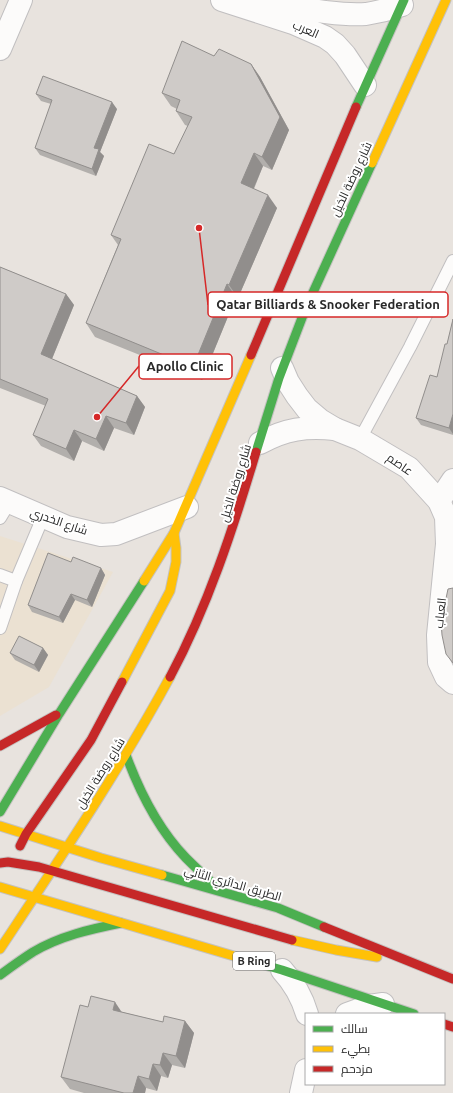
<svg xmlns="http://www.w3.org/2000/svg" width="453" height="1093" viewBox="0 0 453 1093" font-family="Ubuntu,Cairo,sans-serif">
	<rect width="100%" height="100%" fill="#e8e3de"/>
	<path fill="#ebe1d2" d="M0 536 113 572 49 687 0 716Z"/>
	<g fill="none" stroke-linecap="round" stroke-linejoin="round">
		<g stroke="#c1bfc0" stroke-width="14">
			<g id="lane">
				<path d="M360 439 410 347 453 261"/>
				<path d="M0 518 9 503"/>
				<path d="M0 575 16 581"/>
				<path d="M0 628 16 581 43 517"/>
			</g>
		</g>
		<g stroke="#c1bfc0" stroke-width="24">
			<g id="street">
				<path d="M222 0 293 23 325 37 335 44 345 55 365 85"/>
				<path d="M259 1C293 6 332 16 366 14 378 12 390 9 402 5"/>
				<path d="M0 49 21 0"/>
				<path d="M282 368 288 382 297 396 307 409 320 420 335 429 360 439 409 468 439 501 446 517 447 544 438 635 439 662 446 677 453 683"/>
				<path d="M260 443C285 429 306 426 335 429"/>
				<path d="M0 498 67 527 101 535 116 534 187 507"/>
				<path d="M439 501 453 480"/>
				<path d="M282 970C294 983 302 997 307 1014"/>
				<path d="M347 1014 369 1006 383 1004"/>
				<path d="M301 1093 306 1070"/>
			</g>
		</g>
		<g stroke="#c4c2c0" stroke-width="11">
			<g id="fast">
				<path d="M356 107 404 0"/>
				<path d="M256 452 279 378 305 310 372 163"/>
				<path d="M126 755C140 793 158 829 186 858 197 869 209 880 220 890"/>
				<path d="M0 812 59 714 144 581"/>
				<path d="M162 875 278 908 324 927"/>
				<path d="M244 959 282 970 414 1014"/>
				<path d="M0 975C11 967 22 959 33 952 60 936 91 929 121 923"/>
			</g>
		</g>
		<g stroke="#c4c2c0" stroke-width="11">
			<g id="slow">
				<path d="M372 163 446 0"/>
				<path d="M144 581 174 533 251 355"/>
				<path d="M122 682 170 591 176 562V548L174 533"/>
				<path d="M0 826 101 858 162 875"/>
				<path d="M0 887 244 959"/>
				<path d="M292 940 336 950 377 957"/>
				<path d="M0 949C59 860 119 771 170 677"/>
			</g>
		</g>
		<g stroke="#c4c2c0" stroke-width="11">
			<g id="jam">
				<path d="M251 355 356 107"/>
				<path d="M170 677C208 606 233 529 256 452"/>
				<path d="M0 746 56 715"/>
				<path d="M20 846 26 834 91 740 122 682"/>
				<path d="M0 863 8 862 39 867 292 940"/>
				<path d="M324 927 453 979"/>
				<path d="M444 1024 453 1027"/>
			</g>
		</g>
		<use href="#lane" stroke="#fcfbfa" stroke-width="12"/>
		<use href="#street" stroke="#fcfbfa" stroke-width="22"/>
		<use href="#fast" stroke="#4caf50" stroke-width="9"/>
		<use href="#slow" stroke="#ffc107" stroke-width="9"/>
		<use href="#jam" stroke="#c62828" stroke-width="9"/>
	</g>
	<g fill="#b2afac">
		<path d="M214 56 251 64 260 77 289 130 272 170 263 166 254 189 277 208 238 298 236 297 202 380 95 337 86 323 118 245 111 235 174 154 188 126 185 125 176 111 177 109 171 106 162 93Z"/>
		<path d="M36 94 117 109 100 152 104 156 96 176 40 155 35 148 51 104 41 101Z"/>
		<path d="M0 267 66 294 74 305 52 359 137 396 145 407 134 435 114 428 104 451 82 441 74 461 41 446 33 435 46 406 0 388Z"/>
		<path d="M453 319V435L421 425 416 418 437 377 447 344Z"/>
		<path d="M71 562 101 568 105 575 92 607 75 600 63 623 32 612 28 605Z"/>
		<path d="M43 648 48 655 39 672 15 660 10 653Z"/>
		<path d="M88 1007 122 1012 163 1022 185 1021 194 1033 185 1068 172 1065 168 1078 161 1076 157 1091 146 1088 145 1093H84L70 1089 61 1077Z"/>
	</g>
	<g fill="#918e8c">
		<path d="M251 64 260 77 289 130 272 170 262 157Z"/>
		<path d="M112 102 117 109 100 152 104 156 96 176 92 169 94 148Z"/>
		<path d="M254 153 263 166 250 197 241 183Z"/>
		<path d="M268 195 277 208 238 298 229 285Z"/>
		<path d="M227 284 236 297 202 380 193 367Z"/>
		<path d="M66 294 74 305 49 366 41 354Z"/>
		<path d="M137 396 145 407 134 435 126 423Z"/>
		<path d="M453 414V434L449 428Z"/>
		<path d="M106 416 114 428 104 451 96 439Z"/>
		<path d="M74 430 82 441 74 461 66 449Z"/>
		<path d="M101 568 105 575 92 607 87 600Z"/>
		<path d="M71 594 75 600 63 623 59 617Z"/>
		<path d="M43 648 48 655 39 672 34 665Z"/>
		<path d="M115 1002 123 1014 113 1010Z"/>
		<path d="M185 1021 194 1033 185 1068 176 1056Z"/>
		<path d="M163 1053 172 1065 168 1078 160 1065Z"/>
		<path d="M153 1064 161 1076 157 1091 149 1079Z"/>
		<path d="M138 1076 146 1088 145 1093H133Z"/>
	</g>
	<g fill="#cfcbc8" stroke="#918e8c">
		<path d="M182 41 214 56 219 49 251 64 280 117 262 157 254 153 241 183 268 195 229 285 227 284 193 367 86 323 121 239 111 235 149 144 174 154 192 117 176 111 180 100 162 93Z"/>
		<path d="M43 76 112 102 94 148 99 149 92 169 35 148 52 100 36 94Z"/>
		<path d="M0 267 66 294 41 354 137 396 126 423 106 416 96 439 74 430 66 449 33 435 48 399 0 379Z"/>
		<path d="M453 319V414L449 428 416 418 430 375 437 377 445 344H447Z"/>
		<path d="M48 553 71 562 73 557 101 568 87 600 71 594 59 617 28 605Z"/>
		<path d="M453 588V663L446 654 442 635 441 622 448 589Z"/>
		<path d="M19 636 43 648 34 665 10 653Z"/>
		<path d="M91 996 115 1002 113 1010 163 1022 164 1016 185 1021 176 1056 163 1053 160 1065 153 1064 149 1079 138 1076 133 1093H124L61 1077 80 1005 88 1007Z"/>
	</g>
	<g text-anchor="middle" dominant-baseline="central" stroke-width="4" stroke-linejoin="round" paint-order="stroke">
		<rect fill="#fff" stroke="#696969" stroke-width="1" x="233" y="952" width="42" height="18" rx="3"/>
		<g font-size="11" font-weight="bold" fill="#292929">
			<text x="254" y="961">B Ring</text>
		</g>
		<g font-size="12" fill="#292929" stroke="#fff">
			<text transform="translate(306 29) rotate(23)">العرب</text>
			<text transform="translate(351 179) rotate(-65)">شارع روضة الخيل</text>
			<text transform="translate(400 464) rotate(35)">عاصم</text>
			<text transform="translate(235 483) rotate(-73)">شارع روضة الخيل</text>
			<text transform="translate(59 521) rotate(19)">شارع الخدري</text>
			<text transform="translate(440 613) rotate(-84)">العباب</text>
			<text transform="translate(100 773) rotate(-58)">شارع روضة الخيل</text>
			<text transform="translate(233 883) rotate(16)">الطريق الدائري الثاني</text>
		</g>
	</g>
	<path fill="none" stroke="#d62828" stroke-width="1.5" d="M199 228L208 305M97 417L139 366"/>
	<g fill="#d62828" stroke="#fff" stroke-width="1.5">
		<circle cx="199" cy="228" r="4"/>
		<circle cx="97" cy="417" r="4"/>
	</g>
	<g fill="#fff" stroke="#d62828" stroke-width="1.5">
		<rect x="208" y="292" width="240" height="25" rx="4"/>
		<rect x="139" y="354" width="93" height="25" rx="4"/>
	</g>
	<g font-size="13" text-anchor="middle" font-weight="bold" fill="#292929">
		<text x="328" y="309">Qatar Billiards &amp; Snooker Federation</text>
		<text x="185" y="371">Apollo Clinic</text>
	</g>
	<rect x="305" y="1013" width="140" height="72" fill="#ffffff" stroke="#a9a9a9"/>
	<rect x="313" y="1026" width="20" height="6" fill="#4caf50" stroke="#a9a9a9"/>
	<text x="341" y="1033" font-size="12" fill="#292929">سالك</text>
	<rect x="313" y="1046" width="20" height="6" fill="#ffc107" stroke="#a9a9a9"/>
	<text x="341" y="1053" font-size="12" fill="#292929">بطيء</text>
	<rect x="313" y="1066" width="20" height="6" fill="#c62828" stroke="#a9a9a9"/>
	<text x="341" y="1073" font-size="12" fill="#292929">مزدحم</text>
</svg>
